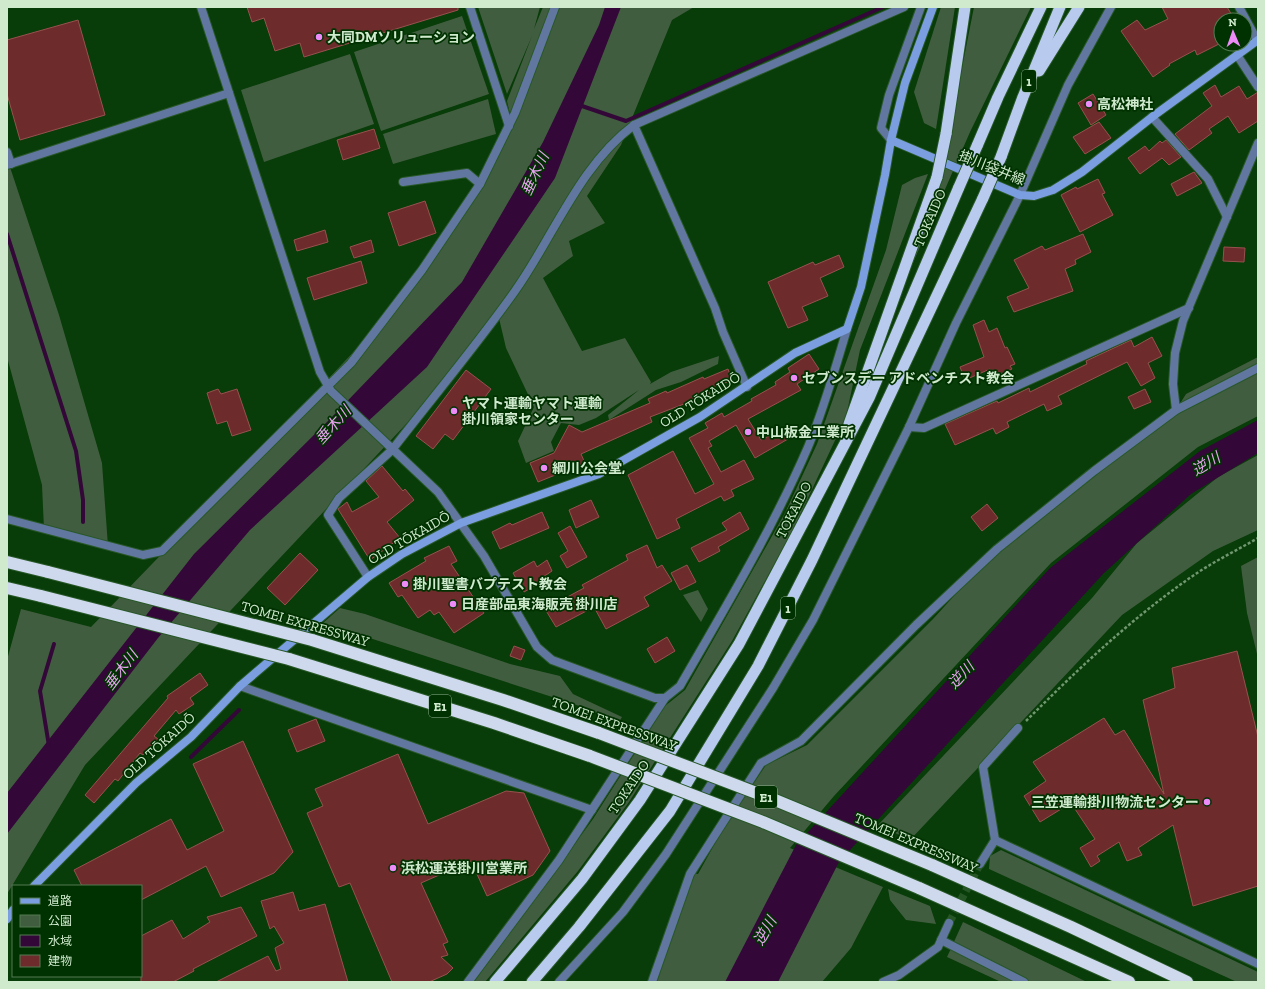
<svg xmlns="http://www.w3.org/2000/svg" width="1265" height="989" viewBox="0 0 1265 989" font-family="'Zilla Slab','Noto Sans JP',serif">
	<rect width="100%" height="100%" fill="#083c08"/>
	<g fill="#415d3f">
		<path d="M478 7H540L534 29 543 7H694L672 20 621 145 587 196 605 223 569 241 573 256 543 278 582 351 625 338 651 382 650 384 671 372 719 356 718 364 681 382 656 390 609 420 608 415 639 390 596 418 579 425 561 423 551 442 554 451 526 463 518 441 534 407 506 348 498 314 440 388 85 765 7 894V660L21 609 91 627 242 471 387 316 480 184 513 127 507 101 532 36 507 94Z"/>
		<path d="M941 7H955L936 129 924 123 914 92Z"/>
		<path d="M974 7H1031L970 132 902 288 928 219 946 134 957 93Z"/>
		<path d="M462 16 489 94 381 131 354 52Z"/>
		<path d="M350 54 374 124 264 162 241 90Z"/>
		<path d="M488 99 496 134 393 164 383 134Z"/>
		<path d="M7 158 59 315 102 463 108 546 44 529 42 485 7 357Z"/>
		<path d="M928 174 860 350 846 417 792 532 732 641 629 802 578 871 485 982H474L593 819 665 706 685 690 785 513 817 444 886 250 902 185 915 178Z"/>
		<path d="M1258 357V416L1198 447 1051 563 834 796 790 848 883 887 851 948 822 982H657L691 873 698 874 724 827 766 765 807 745 933 619 997 549 1176 410 1186 394Z"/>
		<path d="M1258 455V530L1213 551 1122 615 910 840 878 825 1092 598 1137 543 1218 477Z"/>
		<path d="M1258 557V658L1247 613 1241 566Z"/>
		<path d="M698 590 708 609 701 622 683 595Z"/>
		<path d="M340 608 365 614 510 664 560 676 573 694 622 717 619 722 574 704 323 623Z"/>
		<path d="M1001 850 1258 972V982H1237L989 869 990 856Z"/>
		<path d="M888 889 930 906 936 924 906 920 890 900Z"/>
		<path d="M963 922 1087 982H1001L947 957Z"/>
	</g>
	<g fill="#330838">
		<path d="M605 7H621L555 178 427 367 250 530 158 638 7 834V793L194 554 330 419 462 282 543 142 599 25Z"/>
		<path d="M1258 420V453L1191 494 1103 574 839 862 778 982H725L796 845 1050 568 1200 451Z"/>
	</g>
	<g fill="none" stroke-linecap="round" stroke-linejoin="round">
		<g stroke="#330838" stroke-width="4">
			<path d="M579 105 626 121 883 7"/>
			<path d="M7 234 76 451 83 500V522"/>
			<path d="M49 746 40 691 54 644"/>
			<path d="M191 757 239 710"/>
		</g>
	</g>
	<g fill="#6d2b2b" stroke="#98514f">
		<path d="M247 7H458V10L304 57 300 43 275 51 264 18 252 22Z"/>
		<path d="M1162 7H1227L1235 20H1221V43L1197 55 1195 50 1169 64 1170 65 1153 77 1121 31 1137 20 1145 30 1168 19Z"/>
		<path d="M78 20 105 115 20 140 7 94V40Z"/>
		<path d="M1215 85 1221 97 1239 86 1247 99 1258 92V121L1239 133 1228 116 1209 129 1212 133 1189 150 1175 134 1212 106 1203 93Z"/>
		<path d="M1093 94 1106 115 1091 125 1078 103Z"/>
		<path d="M1099 122 1111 138 1085 154 1073 137Z"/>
		<path d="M374 129 380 148 343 160 337 140Z"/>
		<path d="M1166 140 1181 157 1169 165 1162 158 1140 174 1128 158 1145 146 1149 151 1160 141 1162 143Z"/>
		<path d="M1194 172 1202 183 1177 196 1171 184Z"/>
		<path d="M1098 179 1105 193 1102 194 1113 215 1080 232 1061 195 1076 187 1077 189Z"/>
		<path d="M425 201 436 233 399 246 388 213Z"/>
		<path d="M325 230 328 242 297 251 294 240Z"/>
		<path d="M1083 234 1091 252 1075 260 1076 264 1065 269 1073 291 1014 312 1007 297 1029 288 1014 260 1042 246 1045 250Z"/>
		<path d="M371 240 374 252 354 258 350 247Z"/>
		<path d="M1224 247 1245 248 1244 262 1223 261Z"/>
		<path d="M839 255 844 267 820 278 828 296 802 307 808 320 788 328 768 282 813 262 815 265Z"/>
		<path d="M361 261 367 283 314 300 307 278Z"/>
		<path d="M984 320 989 332 997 328 1005 348 1007 347 1015 364 1010 366 1012 369 994 377 990 369 965 380 960 367 984 357 973 325Z"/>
		<path d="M1152 337 1162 356 1148 363 1155 378 1141 386 1127 362 1058 396 1062 404 1047 411 1044 404 1007 422 1009 427 996 434 993 428 955 445 945 424 997 401 998 403 1029 388 1030 392 1087 364 1086 361 1131 340 1134 347Z"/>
		<path d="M809 354 819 369 797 384 801 390 748 419 761 440 783 429 788 439 755 458 736 425 709 441 712 446 708 448 721 472 744 460 754 479 731 490 734 496 724 501 721 496 676 519 680 528 657 539 628 475 673 451 695 494 714 484 689 438 708 428 705 423 722 413 724 417 752 401 751 399 776 385 775 382 790 372 788 368Z"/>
		<path d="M728 369 732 380 708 390 710 394 650 417 652 422 581 454 585 463 538 482 530 463 554 453 569 425 582 432 650 403 648 399 666 391 667 393 703 377 704 379Z"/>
		<path d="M466 370 491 389 453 440 445 434 433 449 416 436Z"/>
		<path d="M218 389 221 394 237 389 251 430 232 436 227 421 217 424 207 393Z"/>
		<path d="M1145 389 1151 402 1134 409 1128 397Z"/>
		<path d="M382 466 403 491 405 489 414 500 387 522 400 538 370 560 338 509 347 502 352 512 379 497 366 481Z"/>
		<path d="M591 500 599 517 576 528 569 510Z"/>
		<path d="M987 504 998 518 982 531 971 517Z"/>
		<path d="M542 512 549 528 500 549 492 532 510 523 512 525Z"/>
		<path d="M740 512 749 529 718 547 720 551 699 562 691 548 727 530 722 523Z"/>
		<path d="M570 526 587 557 567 568 560 556 568 551 558 533Z"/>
		<path d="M647 545 657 568 662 565 672 581 644 597 649 606 606 629 594 607 556 627 545 609 584 588 582 585 628 560 626 555Z"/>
		<path d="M449 546 457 561 451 564 484 613 454 633 439 612 434 615 430 610 418 618 402 595 398 597 389 583 426 561 424 558Z"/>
		<path d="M300 553 318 570 285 605 267 588Z"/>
		<path d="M547 560 552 571 543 577 545 580 524 592 513 573 534 561 537 567Z"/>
		<path d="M687 565 696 582 680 590 671 573Z"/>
		<path d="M667 637 675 651 655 663 647 649Z"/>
		<path d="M514 646 525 650 521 660 510 656Z"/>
		<path d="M1237 651 1258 737V886L1193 906 1173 825 1138 848 1142 855 1127 861 1119 842 1097 856 1100 861 1091 867 1080 848 1095 839 1071 803 1040 822 1024 796 1046 781 1033 762 1104 718 1115 735 1124 730 1164 794 1143 700 1175 688 1172 668Z"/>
		<path d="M200 673 208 685 190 698 194 704 179 714 176 710 154 736 158 739 143 755 140 753 118 781 115 779 94 803 85 795 168 698 167 696Z"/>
		<path d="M316 719 325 741 297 752 288 730Z"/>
		<path d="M243 741 293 852 274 873 221 897 206 866 141 900V886H82L74 870 171 819 187 850 224 831 193 764Z"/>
		<path d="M398 754 428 824 506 791 524 793 550 851 533 875 487 896 471 861 421 883 448 942 443 944 448 955 441 957 453 968 447 974 429 982H392L350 883 339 887 307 813 323 806 315 789Z"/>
		<path d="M293 892 299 911 325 904 348 982H216L268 956 276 971 281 969 275 948 284 943 274 926 270 929 261 901Z"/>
		<path d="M241 907 257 936 193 969 194 971 173 982H141V936L172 920 183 939 210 922 207 917Z"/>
	</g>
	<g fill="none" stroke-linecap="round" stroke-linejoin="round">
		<path stroke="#265626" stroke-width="8" stroke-dasharray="8 4" stroke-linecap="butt" d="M949 923 980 864"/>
		<g stroke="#285828" stroke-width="10">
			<g id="service">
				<path d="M1239 7 1257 40"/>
				<path d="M1152 117 1208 179 1227 217"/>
				<path d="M634 125 715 308 723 332 747 387"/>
				<path d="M403 182 467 173 480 184"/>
				<path d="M368 577 328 515 339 498 392 450"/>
			</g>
		</g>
		<g stroke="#285828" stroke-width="10">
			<g id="minor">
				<path d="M470 7 509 126"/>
				<path d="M1237 55 1258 87"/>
				<path d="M891 140 881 128 889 95 921 7"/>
				<path d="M7 152 11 164"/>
				<path d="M7 165 229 93"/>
				<path d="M1020 195 1068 85 1111 7"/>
				<path d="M1176 410 1173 384 1175 353 1183 321 1258 143"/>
				<path d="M909 427 924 428 1189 308"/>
				<path d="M392 450C433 397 476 346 515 291 554 236 579 166 634 125L904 7"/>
				<path d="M7 519 143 555 162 551 351 363 422 270 480 184 515 113 555 7"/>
				<path d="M240 686 592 810"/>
				<path d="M995 840 1258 964"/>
				<path d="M980 864 995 840 983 767 1018 728"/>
				<path d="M941 940 1024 982"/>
				<path d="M468 982 559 860 665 698"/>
				<path d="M652 982 690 874 761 763 801 741 916 625 997 549 1094 471 1176 410 1258 368"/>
				<path d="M883 982 899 975 938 947 949 923"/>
			</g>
		</g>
		<g stroke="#285828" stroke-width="10">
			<g id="tertiary">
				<path d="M201 7 320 372 331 391 438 492 484 556 537 647 552 660 655 698H665L680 686C725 608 772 530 808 447 824 409 835 369 847 329"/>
				<path d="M559 982 623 912 666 854 773 688 813 620 909 427 956 323 1020 195"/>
			</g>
		</g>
		<g stroke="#285828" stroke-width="10">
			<g id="secondary">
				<path d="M891 140 1020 195 1034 196 1053 190 1082 172 1156 114 1258 40"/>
				<path d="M34 886 136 783 191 737 240 686 368 577 402 554 461 523 599 474 700 417 795 353 847 329 861 287 885 175 891 140 905 83 933 7"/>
				<path d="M7 919 13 910"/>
			</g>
		</g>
		<g stroke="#285828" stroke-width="13">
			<g id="trunk">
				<path d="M1039 71 1079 7"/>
				<path d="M946 134 965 7"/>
				<path d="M977 146 998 97 1041 7"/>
				<path d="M1001 157 1023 97 1060 7"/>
				<path d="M849 424 937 177"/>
				<path d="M495 982 582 879 640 800 739 644 869 398 959 187"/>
				<path d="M532 982 579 927 670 811 758 666 812 560 983 198"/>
			</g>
		</g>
		<g stroke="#285828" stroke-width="14">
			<g id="motorway">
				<path d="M7 562 48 572"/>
				<path d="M7 588 41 596"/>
				<path d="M312 640 503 700 599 733"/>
				<path d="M289 659 494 723 590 756"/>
				<path d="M932 865 1071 927 1187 982"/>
				<path d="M919 888 1129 982"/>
			</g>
		</g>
		<path stroke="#70976f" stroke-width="2.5" stroke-dasharray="3 2" stroke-linecap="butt" d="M1026 721C1080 667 1136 614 1200 571 1219 559 1239 549 1258 538"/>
		<use href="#service" stroke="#6177a0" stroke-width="8"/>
		<use href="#minor" stroke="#6177a0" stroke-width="8"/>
		<use href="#tertiary" stroke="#6177a0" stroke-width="8"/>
		<use href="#secondary" stroke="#7b9ee0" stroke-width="8"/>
		<use href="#trunk" stroke="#b8cbef" stroke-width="11"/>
		<use href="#motorway" stroke="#ced9ee" stroke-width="12"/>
		<g stroke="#285828" stroke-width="13" stroke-linecap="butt">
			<g id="trunk-bridge">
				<path d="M937 177 946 134"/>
				<path d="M959 187 977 146"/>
				<path d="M983 198 1001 157"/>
			</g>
		</g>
		<g stroke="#285828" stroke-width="14" stroke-linecap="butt">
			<g id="motorway-bridge">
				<path d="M48 572 312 640"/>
				<path d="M41 596 289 659"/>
				<path d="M599 733 775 800 932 865"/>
				<path d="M590 756 763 822 919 888"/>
			</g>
		</g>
		<use href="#trunk-bridge" stroke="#b8cbef" stroke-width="11"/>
		<use href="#motorway-bridge" stroke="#ced9ee" stroke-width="12"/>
	</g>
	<g fill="#ed8cf9" stroke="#003100" stroke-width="1.5">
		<circle cx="319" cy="37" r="4"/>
		<circle cx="1089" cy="104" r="4"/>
		<circle cx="794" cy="378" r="4"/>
		<circle cx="454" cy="411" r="4"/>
		<circle cx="748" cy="432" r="4"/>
		<circle cx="544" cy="468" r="4"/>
		<circle cx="405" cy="584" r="4"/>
		<circle cx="453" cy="604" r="4"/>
		<circle cx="1207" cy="802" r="4"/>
		<circle cx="393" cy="868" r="4"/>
	</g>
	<g text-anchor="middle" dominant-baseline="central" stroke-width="3.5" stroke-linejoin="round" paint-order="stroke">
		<g fill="#003100" stroke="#91b290" stroke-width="1">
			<rect x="1022" y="70" width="14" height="22" rx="3"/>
			<rect x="781" y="597" width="14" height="22" rx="3"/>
			<rect x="429" y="695" width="22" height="22" rx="3"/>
			<rect x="755" y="786" width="22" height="22" rx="3"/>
		</g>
		<g font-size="13" font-weight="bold" fill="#cfeacd">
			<text x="1029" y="81">1</text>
			<text x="788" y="608">1</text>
			<text x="440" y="706">E1</text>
			<text x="766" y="797">E1</text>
		</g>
		<g font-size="14" font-weight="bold" fill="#cfeacd" stroke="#003100" text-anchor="start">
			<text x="327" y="37">大同DMソリューション</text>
			<text x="1097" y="104">高松神社</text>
			<text x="802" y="378">セブンスデー アドベンチスト教会</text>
			<text x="462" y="403">ヤマト運輸ヤマト運輸<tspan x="462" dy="16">掛川領家センター</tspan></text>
			<text x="756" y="432">中山板金工業所</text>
			<text x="552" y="468">綱川公会堂,</text>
			<text x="413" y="584">掛川聖書バプテスト教会</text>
			<text x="461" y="604">日産部品東海販売 掛川店</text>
			<text x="1199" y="802" text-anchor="end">三笠運輸掛川物流センター</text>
			<text x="401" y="868">浜松運送掛川営業所</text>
		</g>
		<g font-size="14" fill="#cfeacd" stroke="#003100">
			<text transform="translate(992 168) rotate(22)">掛川袋井線</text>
			<text transform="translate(930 218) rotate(-67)">TOKAIDO</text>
			<text transform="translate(700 400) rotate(-32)">OLD TŌKAIDŌ</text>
			<text transform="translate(794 510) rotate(-63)">TOKAIDO</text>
			<text transform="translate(409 538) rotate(-30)">OLD TŌKAIDŌ</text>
			<text transform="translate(305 624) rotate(16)">TOMEI EXPRESSWAY</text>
			<text transform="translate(614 724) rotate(20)">TOMEI EXPRESSWAY</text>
			<text transform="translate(159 746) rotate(-42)">OLD TŌKAIDŌ</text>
			<text transform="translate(629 787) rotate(-56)">TOKAIDO</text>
			<text transform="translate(916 843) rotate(23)">TOMEI EXPRESSWAY</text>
		</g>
		<g font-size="15" font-style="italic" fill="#e5a3ed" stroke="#003100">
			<text transform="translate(535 174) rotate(-65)">垂木川</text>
			<text transform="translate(333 425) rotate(-48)">垂木川</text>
			<text transform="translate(1206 464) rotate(-31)">逆川</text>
			<text transform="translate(121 670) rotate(-53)">垂木川</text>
			<text transform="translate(961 675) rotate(-47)">逆川</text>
			<text transform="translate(765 931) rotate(-60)">逆川</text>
		</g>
	</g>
	<rect width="1265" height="989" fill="none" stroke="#cfeacd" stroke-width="16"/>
	<rect x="12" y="885" width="130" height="92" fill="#003100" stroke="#537b52"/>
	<rect x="20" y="898" width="20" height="6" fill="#7b9ee0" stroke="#537b52"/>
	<text x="48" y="905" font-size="12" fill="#cfeacd">道路</text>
	<rect x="20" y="915" width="20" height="12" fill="#415d3f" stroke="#537b52"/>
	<text x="48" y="925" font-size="12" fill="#cfeacd">公園</text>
	<rect x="20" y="935" width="20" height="12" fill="#330838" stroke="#537b52"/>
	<text x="48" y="945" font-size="12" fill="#cfeacd">水域</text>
	<rect x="20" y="955" width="20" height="12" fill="#6d2b2b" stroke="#537b52"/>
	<text x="48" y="965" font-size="12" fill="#cfeacd">建物</text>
	<g transform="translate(1233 32) rotate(358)"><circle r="19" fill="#003100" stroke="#537b52"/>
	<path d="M0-3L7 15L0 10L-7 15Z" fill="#ed8cf9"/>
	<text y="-6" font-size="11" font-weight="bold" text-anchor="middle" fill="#cfeacd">N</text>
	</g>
</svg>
